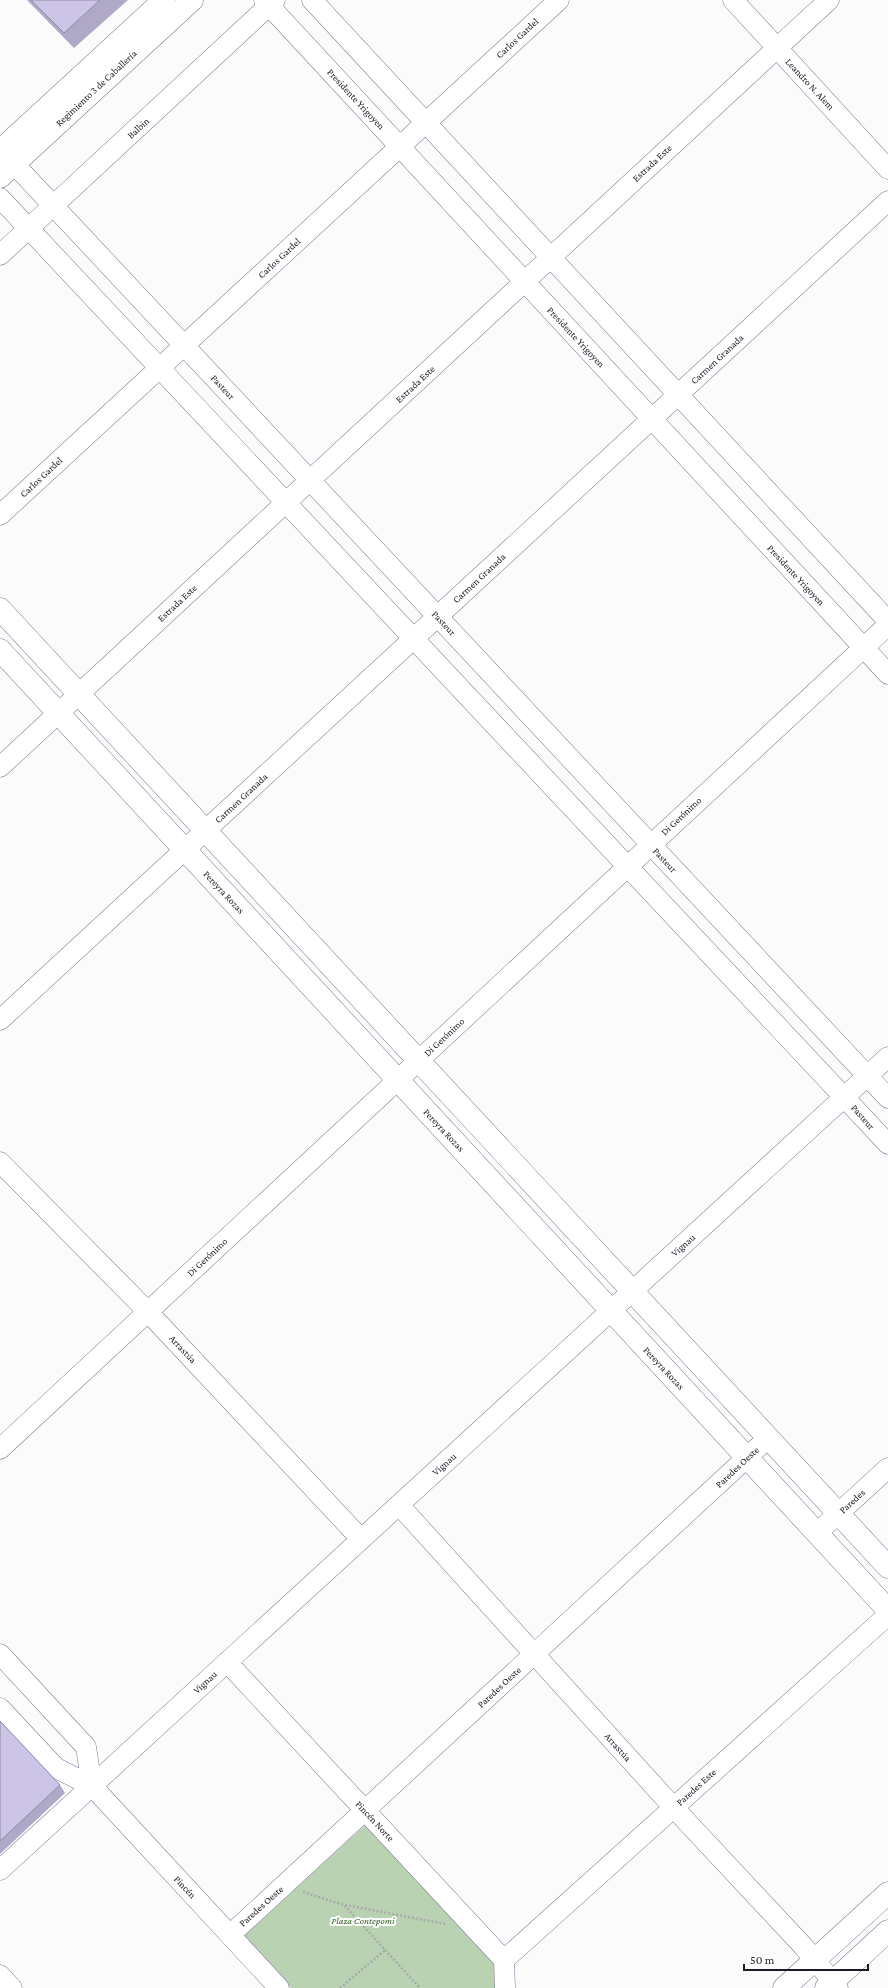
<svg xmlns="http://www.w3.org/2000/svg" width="888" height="1988" viewBox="0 0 888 1988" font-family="'Crimson Pro',serif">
	<rect width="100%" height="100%" fill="#fbfbfb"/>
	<path fill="#b9d3b2" d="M365 1825 495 1963 497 1988H291L241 1937Z"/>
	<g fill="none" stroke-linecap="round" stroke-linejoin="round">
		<g stroke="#7d7796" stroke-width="21">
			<g id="street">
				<path d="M264 0 888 674"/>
				<path d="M312 0 888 621"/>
				<path d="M733 0 888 169"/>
				<path d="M3 152 888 1098"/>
				<path d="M0 198 888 1144"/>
				<path d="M0 255 275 0"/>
				<path d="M0 515 559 0"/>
				<path d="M0 767 829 0"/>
				<path d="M0 1020 888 201"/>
				<path d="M0 1162 148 1312 361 1539"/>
				<path d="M0 1449 888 625"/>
				<path d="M399 1505 674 1808 803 1946 838 1988"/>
				<path d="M817 1533 888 1468"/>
				<path d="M0 1654 86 1747 92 1786"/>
				<path d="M227 1662 504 1960 505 1988"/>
				<path d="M0 1708 56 1768 92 1786 279 1988"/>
				<path d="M0 1870 888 1057"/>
				<path d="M230 1935 768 1438"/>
				<path d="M504 1960 888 1615"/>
				<path d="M0 1975 12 1988"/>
			</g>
		</g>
		<g stroke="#7d7796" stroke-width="23">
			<g id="secondary">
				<path d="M0 151 164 0"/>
				<path d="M0 177 192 0"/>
				<path d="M0 609 888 1567"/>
				<path d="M0 650 888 1610"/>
				<path d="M784 1988 888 1893"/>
				<path d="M826 1988 888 1931"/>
			</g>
		</g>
		<g stroke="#a9a8ac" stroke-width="2.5" stroke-dasharray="2 2" stroke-linecap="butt">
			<path d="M303 1892 344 1905 420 1988"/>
			<path d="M345 1905 446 1924"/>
			<path d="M340 1988 385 1950"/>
		</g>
		<use href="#street" stroke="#fff" stroke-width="20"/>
		<use href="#secondary" stroke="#fff" stroke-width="22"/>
	</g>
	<g fill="#afa9c7">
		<path d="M27 0H128L74 48Z"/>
		<path d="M0 1721 60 1785 65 1793 0 1854Z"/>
	</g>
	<g fill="#ccc5e7" stroke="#8f8aa2">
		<path d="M31 0H100L64 33Z"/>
		<path d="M0 1721 60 1785 0 1841Z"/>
	</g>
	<g text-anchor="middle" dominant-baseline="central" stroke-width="4" stroke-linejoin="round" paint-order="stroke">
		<g font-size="10" fill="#1c1a26" stroke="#fff">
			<text transform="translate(517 38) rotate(-43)">Carlos Gardel</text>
			<text transform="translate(810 84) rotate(47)">Leandro N. Alem</text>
			<text transform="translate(96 88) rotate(-43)">Regimiento 3 de Caballería</text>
			<text transform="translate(356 99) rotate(47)">Presidente Yrigoyen</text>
			<text transform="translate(138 128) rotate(-43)">Balbin</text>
			<text transform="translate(652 163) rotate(-43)">Estrada Este</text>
			<text transform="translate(279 258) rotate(-43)">Carlos Gardel</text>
			<text transform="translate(576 337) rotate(47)">Presidente Yrigoyen</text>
			<text transform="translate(717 359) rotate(-43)">Carmen Granada</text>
			<text transform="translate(415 384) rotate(-43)">Estrada Este</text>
			<text transform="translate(223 387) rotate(47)">Pasteur</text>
			<text transform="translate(41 477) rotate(-43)">Carlos Gardel</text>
			<text transform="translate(796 575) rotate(47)">Presidente Yrigoyen</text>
			<text transform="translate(479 578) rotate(-43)">Carmen Granada</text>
			<text transform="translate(177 603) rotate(-43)">Estrada Este</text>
			<text transform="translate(444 623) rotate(47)">Pasteur</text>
			<text transform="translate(241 798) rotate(-43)">Carmen Granada</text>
			<text transform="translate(681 816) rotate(-43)">Di Gerónimo</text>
			<text transform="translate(665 860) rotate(47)">Pasteur</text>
			<text transform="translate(224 892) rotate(47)">Pereyra Rozas</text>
			<text transform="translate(444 1037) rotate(-43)">Di Gerónimo</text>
			<text transform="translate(863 1117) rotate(48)">Pasteur</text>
			<text transform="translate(444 1130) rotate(47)">Pereyra Rozas</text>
			<text transform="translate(683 1245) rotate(-42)">Vignau</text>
			<text transform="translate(207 1257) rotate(-43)">Di Gerónimo</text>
			<text transform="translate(183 1349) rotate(47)">Arrastúa</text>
			<text transform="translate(664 1368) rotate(47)">Pereyra Rozas</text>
			<text transform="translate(444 1464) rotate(-42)">Vignau</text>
			<text transform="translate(737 1467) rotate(-43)">Paredes Oeste</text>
			<text transform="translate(852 1501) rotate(-42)">Paredes</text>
			<text transform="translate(205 1682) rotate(-43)">Vignau</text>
			<text transform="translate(499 1687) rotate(-43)">Paredes Oeste</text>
			<text transform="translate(618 1747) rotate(48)">Arrastúa</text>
			<text transform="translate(696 1787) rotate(-42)">Paredes Este</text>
			<text transform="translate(375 1821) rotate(47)">Pincén Norte</text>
			<text transform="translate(185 1887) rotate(47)">Pincén</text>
			<text transform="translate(261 1906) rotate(-42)">Paredes Oeste</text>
		</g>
		<g font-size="10" font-style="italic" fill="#306021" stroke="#fff">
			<text x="363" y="1920">Plaza Contepomi</text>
		</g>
	</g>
	<path d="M744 1964v6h124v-6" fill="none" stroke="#1c1a26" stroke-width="2"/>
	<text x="750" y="1964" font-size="12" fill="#1c1a26" stroke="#ffffff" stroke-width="3" paint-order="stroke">50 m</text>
</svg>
